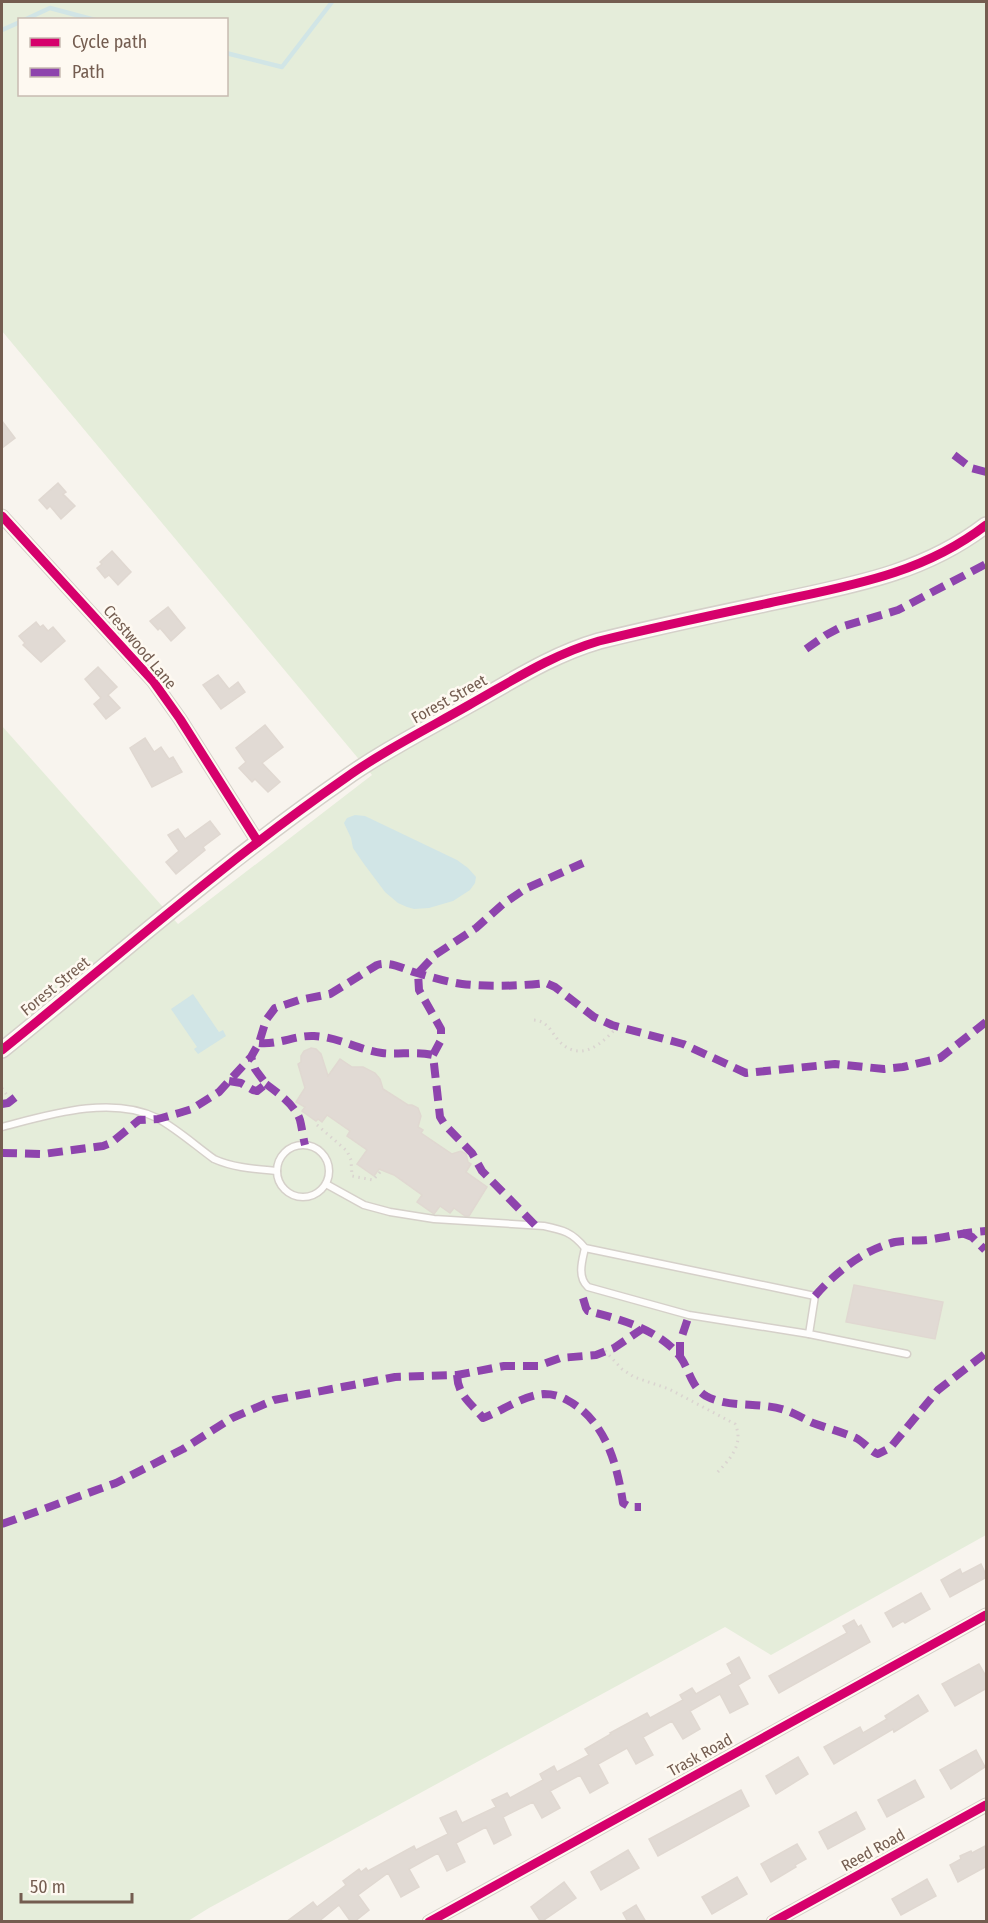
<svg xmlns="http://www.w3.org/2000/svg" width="988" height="1923" viewBox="0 0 988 1923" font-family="'Fira Sans Condensed',sans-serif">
	<rect width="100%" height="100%" fill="#f8f4ee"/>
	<path fill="#e5edda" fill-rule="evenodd" d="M2 2H986V1535L771 1655 725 1627 209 1908 188 1921H2V726L178 924 372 775 2 331ZM20 20H226V94H20Z"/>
	<g fill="#d1e5e6">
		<path d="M355 815 365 816 457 860 468 868 476 877 475 883 470 890 453 901 429 908 414 909 407 907 398 903 385 892 364 864 353 848 351 838 344 823 347 818Z"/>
		<path d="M193 994 219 1032 223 1030 226 1036 198 1054 194 1049 197 1047 171 1009Z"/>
	</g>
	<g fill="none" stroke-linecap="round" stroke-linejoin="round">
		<g stroke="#d1e5e6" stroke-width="4.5">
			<path d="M24 20 50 8 95 20"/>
			<path d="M2 30 20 22"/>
			<path d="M226 53 282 67 332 2"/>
		</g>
	</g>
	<g fill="#e1dad4" stroke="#e0d8d1" stroke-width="1.5">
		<path d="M2 421 15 438 2 448Z"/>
		<path d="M58 483 66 492 63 494 75 506 61 519 50 506 47 509 39 500Z"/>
		<path d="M112 551 131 572 118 585 109 575 105 578 97 568 102 564 100 562Z"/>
		<path d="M168 607 185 628 171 641 160 628 158 630 150 621Z"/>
		<path d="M36 622 40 627 43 625 48 631 53 627 65 641 41 662 23 645 25 643 19 636Z"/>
		<path d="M98 667 117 687 108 695 120 708 106 719 94 704 101 698 85 679Z"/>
		<path d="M218 675 229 689 238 682 245 692 221 709 203 685Z"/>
		<path d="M265 725 283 747 262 763 280 782 268 792 255 779 252 782 239 768 246 762 236 748Z"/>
		<path d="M145 738 154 752 161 747 169 759 173 757 182 772 152 787 130 748Z"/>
		<path d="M210 821 220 834 203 847 205 850 176 874 166 862 179 851 168 835 178 829 185 839Z"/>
		<path d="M311 1048 316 1049 321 1054 328 1076 340 1059 352 1067H363L375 1073 380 1079 383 1089 408 1105H412L418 1108 421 1116 418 1127 423 1130 421 1133 452 1154 461 1151 466 1154 468 1162 471 1164 466 1172 487 1187 469 1216H465L454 1208 450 1213 440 1206 434 1214 417 1202 422 1195 394 1175 379 1169 374 1176 357 1164 367 1150 347 1136 350 1131 327 1115 322 1122 318 1119 316 1121 302 1111 305 1107 296 1102 305 1088 298 1064 301 1062V1056L304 1051Z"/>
		<path d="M854 1285 943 1302 935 1339 846 1322Z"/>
		<path d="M981 1564 987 1577 950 1597 941 1580 960 1569 962 1574Z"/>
		<path d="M921 1593 930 1609 905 1623 903 1621 893 1627 885 1613Z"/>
		<path d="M854 1620 858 1627 861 1625 870 1642 779 1693 769 1676 847 1633 843 1626Z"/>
		<path d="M739 1657 750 1678 738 1685 748 1704 730 1713 720 1694 690 1711 700 1729 683 1739 672 1721 643 1737 653 1755 636 1764 627 1748 598 1764 608 1783 590 1793 580 1775 550 1791 560 1808 542 1818 533 1802 503 1817 511 1835 494 1844 486 1827 456 1843 465 1862 447 1871 438 1853 409 1869 419 1887 401 1897 388 1873 358 1895 369 1910 354 1922H351L339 1905 318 1922H286L313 1902 317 1907 346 1885 343 1881 359 1869 361 1872 366 1868 368 1871 414 1846 416 1850 448 1834 440 1818 456 1811 462 1823 496 1807 492 1800 507 1793 510 1798 543 1780 540 1774 554 1766 557 1772 589 1755 585 1749 611 1734 610 1733 647 1713 650 1718 683 1700 680 1695 692 1688 696 1694 732 1674 727 1664Z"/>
		<path d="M979 1664 987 1678V1688L955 1706 942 1684Z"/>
		<path d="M918 1695 928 1711 894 1732 893 1729 834 1764 824 1747 860 1727 863 1733 887 1719 885 1716Z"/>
		<path d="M976 1750 985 1767 951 1789 940 1770Z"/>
		<path d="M798 1757 808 1774 776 1794 766 1776Z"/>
		<path d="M915 1780 924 1797 887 1817 878 1800Z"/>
		<path d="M741 1790 749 1806 658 1856 649 1839Z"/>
		<path d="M856 1812 865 1829 828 1849 819 1832Z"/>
		<path d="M797 1844 806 1859 795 1865 796 1867 771 1882 761 1864Z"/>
		<path d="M987 1845V1866L958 1882 950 1865 961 1859 960 1856 971 1851 972 1853Z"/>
		<path d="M628 1850 639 1868 601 1890 591 1872Z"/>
		<path d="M737 1877 747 1894 712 1914 702 1897Z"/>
		<path d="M927 1879 936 1896 901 1915 892 1899Z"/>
		<path d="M564 1882 576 1898 541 1922 531 1907Z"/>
		<path d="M636 1905 646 1922H628L623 1913Z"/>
	</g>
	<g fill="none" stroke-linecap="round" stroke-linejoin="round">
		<g stroke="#d5d0c9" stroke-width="9">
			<g id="service">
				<path d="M2 1127C48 1115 111 1095 157 1118 177 1129 196 1146 214 1159 234 1168 256 1169 277 1171"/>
				<circle cx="303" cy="1171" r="26"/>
				<path d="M326 1184 364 1205 390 1212 434 1219 544 1226C563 1230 572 1232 585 1248L815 1296 809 1334 907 1354"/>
				<path d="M585 1248C582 1261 577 1277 588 1287L689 1315 809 1334"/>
			</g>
		</g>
		<g stroke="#d5d0c9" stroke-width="15">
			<g id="minor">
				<path d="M2 516 153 681 180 719 258 842"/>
				<path d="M429 1922 986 1615"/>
				<path d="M773 1922 986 1805"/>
			</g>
		</g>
		<g stroke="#d5d0c9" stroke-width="18">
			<path id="tertiary" d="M2 1050C115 959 224 862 344 779 383 751 427 729 469 705 512 681 551 655 599 641 655 627 712 615 769 603 847 586 921 575 986 525"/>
		</g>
		<g stroke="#dad4d0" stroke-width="3" stroke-dasharray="1.5 4.5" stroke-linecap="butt">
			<path d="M984 472 986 473"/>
			<path d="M534 1020C547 1021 551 1031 558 1040 580 1064 602 1044 618 1026"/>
			<path d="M2 1088 11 1101"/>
			<path d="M317 1125 347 1151 351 1160 352 1176 373 1180 381 1171"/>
			<path d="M605 1351 622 1369 634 1377 669 1389 735 1424C745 1445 728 1461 715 1475"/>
		</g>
		<use href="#service" stroke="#fefdfc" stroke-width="6"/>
		<use href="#minor" stroke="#fefdfc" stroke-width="12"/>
		<use href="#tertiary" stroke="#fefdfc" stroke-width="15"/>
		<g stroke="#8e44ad" stroke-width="8" stroke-dasharray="15 8" stroke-linecap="butt">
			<path d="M954 455 971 468 986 472"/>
			<path d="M806 649 826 635 841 627 898 610 986 564"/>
			<path d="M259 1043C278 1045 296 1035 314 1036 338 1037 359 1050 382 1053 399 1055 416 1051 433 1055"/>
			<path d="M229 1081 241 1083 253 1090 257 1091 266 1084 255 1069 251 1057"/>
			<path d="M266 1084C278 1093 295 1105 300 1120 302 1128 303 1137 305 1145"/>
			<path d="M2 1104 8 1103 17 1096"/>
			<path d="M2 1153 43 1154 103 1146 111 1143 139 1120 158 1119 179 1113 192 1109 219 1092 251 1057 259 1043 266 1020 275 1008 299 1000 330 994 377 965C391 961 403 969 417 973 431 977 447 982 462 984 489 987 519 986 546 983L555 987 594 1017 612 1025 683 1044 746 1073 835 1064 884 1069 903 1067 940 1058 986 1022"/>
			<path d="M535 1225 482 1171 472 1153 445 1125 440 1117 433 1055 441 1040V1029L419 990 418 973 435 955 476 928 503 904 525 889 583 863"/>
			<path d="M962 1233 972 1237 985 1250"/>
			<path d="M815 1296C836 1272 863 1250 895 1242 905 1240 916 1241 927 1240 947 1237 966 1232 986 1231"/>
			<path d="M583 1298 586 1308 588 1311C620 1319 661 1330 681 1358 690 1371 691 1387 706 1396 730 1409 761 1401 788 1411 796 1414 804 1419 813 1423 827 1428 842 1432 856 1438 864 1442 870 1451 878 1454L890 1448 938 1390 986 1353"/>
			<path d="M680 1357V1342L689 1315"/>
			<path d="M457 1375C458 1396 471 1403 483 1418 502 1411 524 1395 544 1394 553 1394 560 1396 567 1400 605 1420 617 1463 623 1503L630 1507H641"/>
			<path d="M2 1524 116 1483 183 1449 232 1418 274 1400 395 1377 457 1375 504 1366H538L560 1358 596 1355 614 1348 642 1329"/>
		</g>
		<g stroke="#fef9f1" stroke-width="13">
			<g id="cycleway">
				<path d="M2 516 153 681 180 719 258 842"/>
				<path d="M2 1050C115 959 224 862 344 779 383 751 427 729 469 705 512 681 551 655 599 641 655 627 712 615 769 603 847 586 921 575 986 525"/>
				<path d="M429 1922 986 1615"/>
				<path d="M773 1922 986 1805"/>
			</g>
		</g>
		<use href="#cycleway" stroke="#d6006c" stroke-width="9"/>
	</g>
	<g text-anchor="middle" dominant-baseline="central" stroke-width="5" stroke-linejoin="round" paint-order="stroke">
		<g font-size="16" fill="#745d50" stroke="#fef9f1">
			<text transform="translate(140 647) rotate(50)">Crestwood Lane</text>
			<text transform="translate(449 699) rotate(-29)">Forest Street</text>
			<text transform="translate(55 986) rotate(-39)">Forest Street</text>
			<text transform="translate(700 1755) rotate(-29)">Trask Road</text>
			<text transform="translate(873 1850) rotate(-29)">Reed Road</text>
		</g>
	</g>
	<rect width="988" height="1923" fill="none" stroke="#745d50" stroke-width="6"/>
	<rect x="18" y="18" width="210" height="78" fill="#fef9f1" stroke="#c7bbb1" stroke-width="1.5"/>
	<rect x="30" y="38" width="30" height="9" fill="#d6006c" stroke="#c7bbb1" stroke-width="1.5"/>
	<text x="72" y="48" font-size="18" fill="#745d50">Cycle path</text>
	<rect x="30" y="68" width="30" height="9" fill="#8e44ad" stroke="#c7bbb1" stroke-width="1.5"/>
	<text x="72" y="78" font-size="18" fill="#745d50">Path</text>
	<path d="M21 1893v9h111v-9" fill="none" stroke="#745d50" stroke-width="3"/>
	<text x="30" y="1893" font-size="18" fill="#745d50" stroke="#fef9f1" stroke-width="4.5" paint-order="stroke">50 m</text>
</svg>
